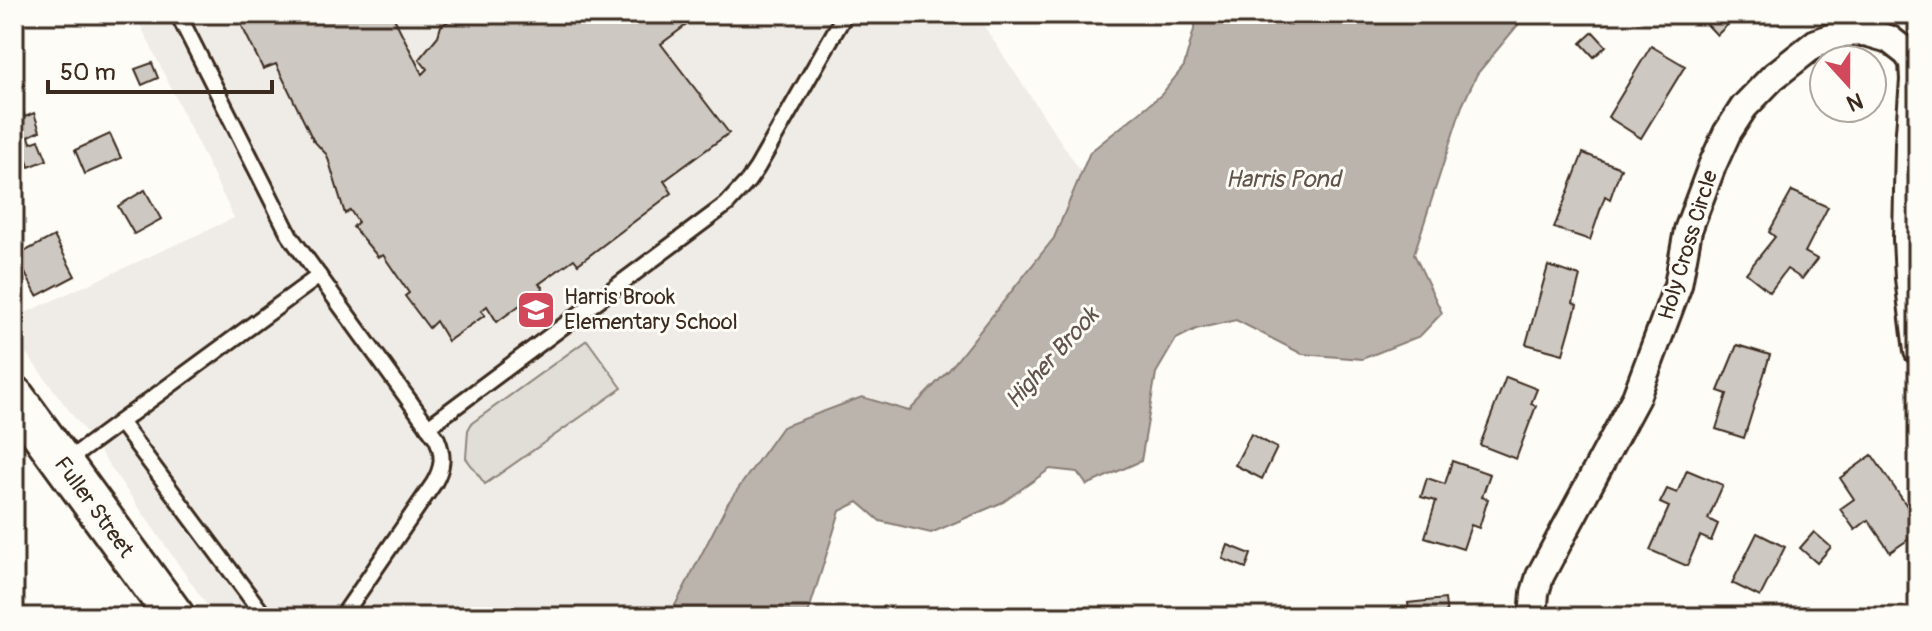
<svg xmlns="http://www.w3.org/2000/svg" width="1932" height="631" viewBox="0 0 1932 631" font-family="Pangolin,sans-serif">
	<rect width="100%" height="100%" fill="#fdfcf7"/>
	<filter id="ink" filterUnits="userSpaceOnUse"><feTurbulence type="fractalNoise" baseFrequency=".0125" numOctaves="2"/><feDisplacementMap in="SourceGraphic" scale="16" xChannelSelector="R" yChannelSelector="G"/><feConvolveMatrix kernelMatrix="1 2 1 2 8 2 1 2 1" color-interpolation-filters="sRGB"/></filter>
	<g filter="url(#ink)">
		<path fill="#efece7" d="M135 14H976L1087 181 1078 261 698 617H215L98 449 14 337V318L234 218Z"/>
		<path fill="#e1ded7" stroke="#8e847a" stroke-width="2" d="M587 340 622 388 485 484 466 458 468 430 472 423Z"/>
		<path fill="#bbb4ad" stroke="#887d74" stroke-width="2" d="M1195 14H1527L1477 74 1462 106 1414 254 1442 313 1420 336 1362 359 1302 354 1236 320 1196 329 1176 339 1156 373 1141 461 1087 485 1077 472 1050 469 1003 502 931 533 880 521 858 502 840 511 807 617H669L728 503 782 427 862 397 909 411 949 370 1054 238 1090 152 1161 95 1184 66 1196 22Z"/>
		<g fill="#cdc8c2" stroke="#3b2a1e" stroke-width="2">
			<path d="M236 14H392L422 74 427 69 419 59 438 36 441 26 452 19 461 16 479 14H701L661 44 729 133 664 181 672 193 578 264 574 259 539 284 543 288 497 322 487 306 481 311 485 315 448 341 436 321 429 328 405 296 409 293 383 255 378 257 353 227 358 222 350 210 345 214 327 155 313 140 276 64 263 69Z"/>
			<path d="M1697 14H1739L1717 35Z"/>
			<path d="M1593 32 1606 46 1594 57 1581 43Z"/>
			<path d="M1651 46 1685 66 1641 138 1608 117Z"/>
			<path d="M152 63 158 78 142 85 135 69Z"/>
			<path d="M14 104 16 108 21 106 25 117 34 113 40 131 29 136 31 143 39 140 47 160 29 167 23 148 14 151Z"/>
			<path d="M110 134 121 158 85 174 75 150Z"/>
			<path d="M1583 153 1621 168 1610 199 1605 196 1590 240 1554 228Z"/>
			<path d="M145 190 161 219 134 234 118 206Z"/>
			<path d="M1792 191 1828 207 1805 252 1817 259 1802 279 1787 269 1770 292 1746 273 1775 237 1769 232Z"/>
			<path d="M54 236 75 276 37 296 16 256Z"/>
			<path d="M1548 266 1580 276 1573 303 1577 305 1563 354 1526 344Z"/>
			<path d="M1737 345 1770 355 1744 438 1716 429 1727 394 1718 391Z"/>
			<path d="M1506 377 1537 389 1531 404 1536 406 1516 459 1480 445Z"/>
			<path d="M1251 434 1277 448 1262 479 1235 465Z"/>
			<path d="M1872 455 1918 522V533L1890 552 1868 520 1855 530 1840 509 1854 499 1840 478Z"/>
			<path d="M1452 461 1490 474 1482 497 1488 499 1479 528 1471 525 1463 549 1425 537 1436 501 1421 497 1427 478 1445 484Z"/>
			<path d="M1687 470 1723 485 1708 519 1718 524 1711 541 1700 536 1687 566 1650 550 1669 507 1660 503 1667 489 1677 493Z"/>
			<path d="M1814 532 1831 547 1817 563 1800 548Z"/>
			<path d="M1757 533 1785 547 1760 597 1732 583Z"/>
			<path d="M1228 545 1251 554 1246 568 1223 559Z"/>
			<path d="M1445 599 1447 617H1410L1408 603Z"/>
		</g>
		<g fill="none" stroke-linecap="round" stroke-linejoin="round">
			<g stroke="#3b2a1e" stroke-width="20">
				<g id="lane">
					<path d="M178 14 290 236 437 439C444 456 443 467 434 483L342 617"/>
					<path d="M120 422 265 617"/>
					<path d="M428 427 727 204 748 181 757 168 845 14"/>
					<path d="M64 463 319 276"/>
				</g>
			</g>
			<g stroke="#3b2a1e" stroke-width="32">
				<path id="street" d="M1533 617 1535 593 1540 576 1636 397 1678 285 1688 230 1712 166 1727 133 1744 107 1773 77 1816 43 1844 33 1865 32 1889 39 1907 53 1913 62 1914 80 1909 144 1907 239 1909 278 1918 351"/>
			</g>
			<g stroke="#3b2a1e" stroke-width="44">
				<path id="secondary" d="M14 396 175 617"/>
			</g>
			<use href="#lane" stroke="#fdfcf7" stroke-width="14"/>
			<use href="#street" stroke="#fdfcf7" stroke-width="26"/>
			<use href="#secondary" stroke="#fdfcf7" stroke-width="38"/>
		</g>
	</g>
	<defs>
		<g id="school-square" transform="scale(2)"><rect x="-9" y="-9" width="18" height="18" rx="4" fill="#d1495b" stroke="#fdfcf7"/><path d="M0-5L7-2L0 1L-7-2ZM-4 1L0 2.5L4 1V4Q0 6-4 4Z" fill="#fff"/></g>
	</defs>
	<g fill-rule="evenodd">
		<use href="#school-square" x="536" y="310"/>
	</g>
	<g text-anchor="middle" dominant-baseline="central" stroke-width="6" stroke-linejoin="round" paint-order="stroke">
		<g font-size="22" fill="#3b2a1e" stroke="#fdfcf7">
			<text transform="translate(1688 245) rotate(-73)">Holy Cross Circle</text>
			<text transform="translate(94 507) rotate(54)">Fuller Street</text>
		</g>
		<g font-size="22" fill="#3b2a1e" stroke="#fdfcf7" text-anchor="start">
			<text x="564" y="297">Harris Brook<tspan x="564" dy="25">Elementary School</tspan></text>
		</g>
		<g font-size="24" font-style="italic" fill="#615349" stroke="#fdfcf7">
			<text x="1283" y="179">Harris Pond</text>
			<text transform="translate(1052 358) rotate(-48)">Higher Brook</text>
		</g>
	</g>
	<rect width="1932" height="631" fill="none" stroke="#fdfcf7" stroke-width="48"/>
	<rect x="24" y="24" width="1884" height="583" fill="none" stroke="#3b2a1e" stroke-width="3" filter="url(#ink)"/>
	<g transform="translate(1848 84) rotate(159)"><circle r="38" fill="#fdfcf7" stroke="#afa8a0" stroke-width="2"/>
	<path d="M0-6L14 30L0 20L-14 30Z" fill="#d1495b"/>
	<text y="-12" font-size="22" font-weight="bold" text-anchor="middle" fill="#3b2a1e">N</text>
	</g>
	<path d="M48 80v12h224v-12" fill="none" stroke="#3b2a1e" stroke-width="4"/>
	<text x="60" y="80" font-size="24" fill="#3b2a1e" stroke="#fdfcf7" stroke-width="6" paint-order="stroke">50 m</text>
</svg>
